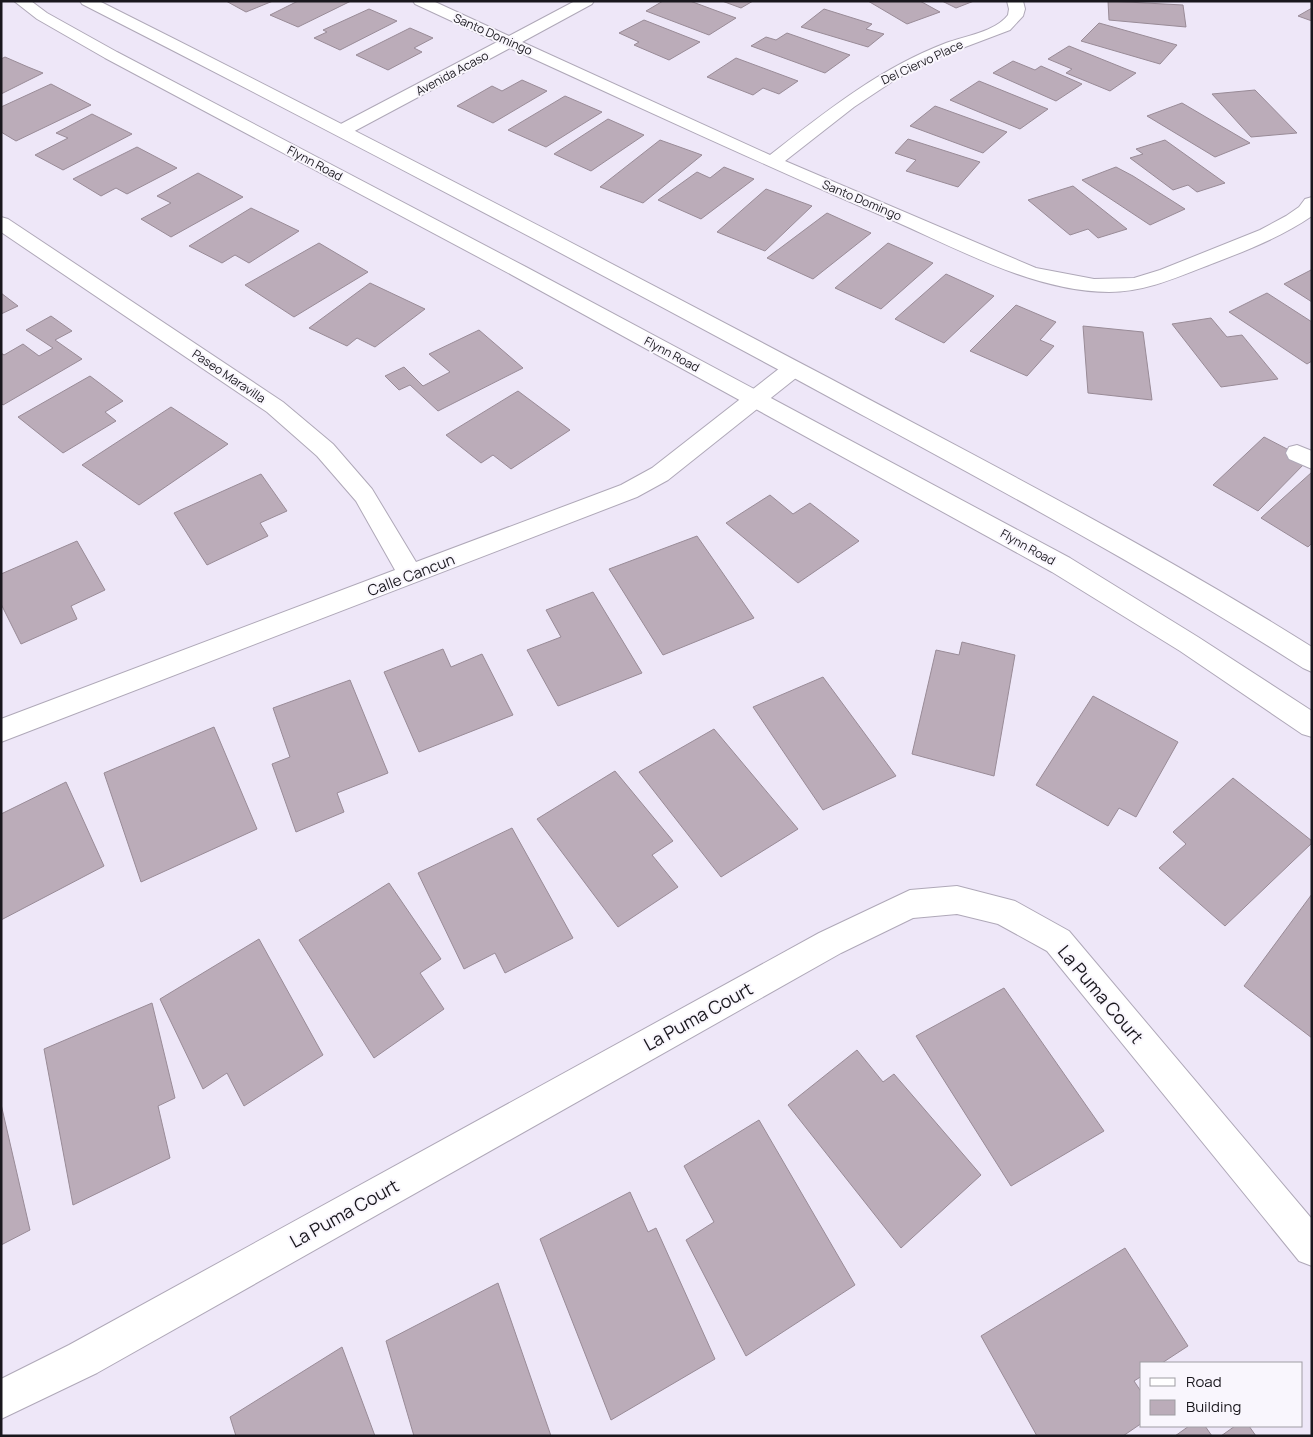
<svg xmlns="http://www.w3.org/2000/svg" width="1313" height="1437" viewBox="0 0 1313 1437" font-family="Manrope,sans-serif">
	<rect width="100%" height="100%" fill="#eee7f8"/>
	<g fill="#bbacb9" stroke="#998b97">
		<path d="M226 1H273L246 12Z"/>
		<path d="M298 1H351L298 27 270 15Z"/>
		<path d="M663 1H690L736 18 709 35 646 11Z"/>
		<path d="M722 1H753L741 8Z"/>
		<path d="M868 1H920L940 12 907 24Z"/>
		<path d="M942 1H974L956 8Z"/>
		<path d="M1108 1 1183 5 1186 27 1109 20Z"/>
		<path d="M1312 8V21L1298 16Z"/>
		<path d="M369 9 397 21 340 50 314 38 327 32 323 30Z"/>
		<path d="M824 9 872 24 866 29 884 34 868 47 801 27Z"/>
		<path d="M644 20 700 42 669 60 634 45 639 42 619 33Z"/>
		<path d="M1099 23 1177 45 1160 64 1081 41Z"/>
		<path d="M410 28 433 38 414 48 422 52 388 70 356 55Z"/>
		<path d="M787 33 850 55 825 73 751 46 766 37 776 40Z"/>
		<path d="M1069 46 1136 73 1110 91 1066 73 1072 69 1048 59Z"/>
		<path d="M5 57 28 67 43 73 1 94V59Z"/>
		<path d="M736 58 798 81 779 94 763 88 753 95 707 77Z"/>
		<path d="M1013 61 1035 70 1041 66 1082 84 1056 101 993 73Z"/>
		<path d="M522 80 547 91 493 123 457 106 492 86 502 91Z"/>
		<path d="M979 81 1048 109 1020 129 950 100Z"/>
		<path d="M51 84 91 105 16 141 1 132V107Z"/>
		<path d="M1255 90 1297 133 1251 137 1212 94Z"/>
		<path d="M565 96 602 112 546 147 508 130Z"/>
		<path d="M1182 103 1250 143 1215 157 1147 116Z"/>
		<path d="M935 106 1007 132 983 153 910 126Z"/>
		<path d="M92 114 132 134 63 170 35 155 68 138 56 133Z"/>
		<path d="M608 119 644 135 591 171 554 154Z"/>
		<path d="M908 139 980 162 958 187 906 171 916 160 895 153Z"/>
		<path d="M660 140 702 155 643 203 600 187Z"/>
		<path d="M1165 140 1225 183 1197 192 1188 185 1173 190 1130 158 1143 154 1136 149Z"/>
		<path d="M137 147 177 168 127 194 116 188 101 196 73 179Z"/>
		<path d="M724 167 754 179 701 219 658 200 697 172 710 178Z"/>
		<path d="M1116 167 1133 176 1185 209 1150 225 1082 180Z"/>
		<path d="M198 173 243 197 171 237 141 219 171 203 157 196Z"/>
		<path d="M1073 186 1127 229 1098 238 1088 229 1070 235 1028 200Z"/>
		<path d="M766 189 812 206 765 251 717 232Z"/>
		<path d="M251 208 299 231 249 263 235 255 222 263 189 246Z"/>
		<path d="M827 213 871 233 813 279 767 258Z"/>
		<path d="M319 243 368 272 294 317 245 285Z"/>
		<path d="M888 243 933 263 881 309 835 288Z"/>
		<path d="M1311 270H1312V302L1284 284Z"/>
		<path d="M946 274 994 296 944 343 895 319Z"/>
		<path d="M370 283 425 309 375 347 357 338 347 346 309 328Z"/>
		<path d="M1 293 18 306 1 314Z"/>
		<path d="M1267 293 1312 322V361L1307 364 1229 312Z"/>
		<path d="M1016 305 1056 322 1040 340 1054 346 1027 376 970 351Z"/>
		<path d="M51 316 72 331 55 340 82 359 3 405 1 403V353L4 355 23 344 39 356 53 348 26 330Z"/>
		<path d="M1211 318 1227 337 1242 335 1278 379 1221 387 1172 324Z"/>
		<path d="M1083 326 1143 332 1152 400 1088 393Z"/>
		<path d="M479 330 523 368 438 411 410 385 399 390 385 376 404 367 423 386 450 372 429 354Z"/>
		<path d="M90 376 123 401 105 412 116 421 63 453 18 417Z"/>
		<path d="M518 391 570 430 511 469 493 455 481 463 446 435Z"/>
		<path d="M171 407 228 444 139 505 82 465Z"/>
		<path d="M1264 437 1308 460 1258 511 1213 485Z"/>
		<path d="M1312 472V543L1308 547 1261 518Z"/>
		<path d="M261 474 287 511 260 523 268 536 207 565 174 513Z"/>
		<path d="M770 495 793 514 810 503 859 541 798 583 726 523Z"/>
		<path d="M697 536 754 618 663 655 609 569Z"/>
		<path d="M77 541 105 590 71 606 77 619 21 644 1 604V574Z"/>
		<path d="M593 592 642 673 558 706 527 650 561 637 546 610Z"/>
		<path d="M962 642 1015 655 994 776 912 754 936 650 959 655Z"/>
		<path d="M443 649 451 667 482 654 513 715 419 752 384 672Z"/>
		<path d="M823 677 896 776 823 810 753 707Z"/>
		<path d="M350 680 388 773 337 793 344 812 296 832 272 764 290 757 273 708Z"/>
		<path d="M1093 696 1178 742 1136 817 1119 808 1108 826 1036 785Z"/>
		<path d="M214 727 257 829 141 882 104 773Z"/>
		<path d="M714 729 798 829 721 877 639 772Z"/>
		<path d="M615 771 673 841 652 855 678 887 618 927 537 819Z"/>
		<path d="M1233 778 1312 841V843L1225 926 1159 868 1186 844 1173 832Z"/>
		<path d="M66 782 104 866 1 920V814Z"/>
		<path d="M512 828 573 938 505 973 495 953 464 969 418 873Z"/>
		<path d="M389 883 441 959 420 973 444 1009 374 1058 299 940Z"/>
		<path d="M1312 894V1038L1244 986Z"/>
		<path d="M259 939 323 1055 244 1106 227 1073 203 1089 160 999Z"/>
		<path d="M1004 988 1104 1131 1011 1186 916 1036Z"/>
		<path d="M152 1003 175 1098 158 1106 170 1158 73 1205 44 1049Z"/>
		<path d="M857 1050 883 1082 894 1074 981 1175 901 1248 788 1105Z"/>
		<path d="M1 1104 30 1230 1 1245Z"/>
		<path d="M759 1120 855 1285 746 1356 686 1240 714 1222 684 1166Z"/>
		<path d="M630 1192 648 1232 656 1228 715 1359 611 1420 540 1239Z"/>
		<path d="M1125 1248 1188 1346 1162 1363H1142V1376L1134 1381 1142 1393V1423L1123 1436H1037L981 1336Z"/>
		<path d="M498 1283 551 1436H414L386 1341Z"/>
		<path d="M342 1347 375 1436H236L230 1417Z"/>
		<path d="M1189 1426H1205L1212 1436H1175Z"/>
		<path d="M1235 1426H1249L1256 1436H1221Z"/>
	</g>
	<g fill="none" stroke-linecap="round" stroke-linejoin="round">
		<g stroke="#afa8b8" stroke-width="2">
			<g id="minor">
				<path d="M413 1H433L509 36 575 1H594L592 4 522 42 770 155C825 112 880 68 946 43 965 36 995 32 1008 15L1009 9 1007 1H1023L1025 9 1023 16 1010 30 936 58 893 81 854 107 785 161 1036 268 1094 279 1134 278 1160 270 1260 230 1286 216 1299 207 1305 199 1312 197V216C1281 237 1248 250 1214 263 1180 276 1146 292 1109 292 1036 292 958 249 892 220 763 165 637 106 510 48L349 134 343 135 337 134 334 130 337 126 497 42 415 4Z"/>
				<path d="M1 217 8 219 283 402 333 444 372 489 416 562 621 485 652 468 785 364 793 362 801 364 804 369 801 374 668 480 637 497 1 742V719L395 570 356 501 317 456 267 412 1 232Z"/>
				<path d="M1297 445 1312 451V469L1289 459 1286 453 1289 447Z"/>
				<path d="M957 886 1015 901 1069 931 1312 1219V1266L1299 1261 1047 951 998 924 957 914 913 918 841 953 97 1373 1 1419V1379L69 1345 819 933 910 890Z"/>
			</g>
		</g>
		<g stroke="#afa8b8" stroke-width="2">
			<g id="secondary">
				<path d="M14 1H31L47 13 117 52 526 267 1070 558 1198 637 1312 711V737L1302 734 1180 651 1052 572 512 275 105 58 37 19Z"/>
				<path d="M80 1H99C344 124 587 250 829 378 992 465 1156 549 1312 647V672L1303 668C1146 567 982 480 818 391 574 259 329 130 82 4Z"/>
			</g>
		</g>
		<use href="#minor" fill="#fff" fill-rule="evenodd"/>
		<use href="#secondary" fill="#fff" fill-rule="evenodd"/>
	</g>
	<g text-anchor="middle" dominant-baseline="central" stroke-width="4" stroke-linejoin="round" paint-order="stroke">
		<g font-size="12" fill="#19171d" stroke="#f9f6fd">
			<text transform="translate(493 34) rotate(24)">Santo Domingo</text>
			<text transform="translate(922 62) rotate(-25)">Del Ciervo Place</text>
			<text transform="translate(452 73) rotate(-28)">Avenida Acaso</text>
			<text transform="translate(315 163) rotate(28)">Flynn Road</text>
			<text transform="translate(862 200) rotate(23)">Santo Domingo</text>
			<text transform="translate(672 354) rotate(28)">Flynn Road</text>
			<text transform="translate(229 376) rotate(34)">Paseo Maravilla</text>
			<text transform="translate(1028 547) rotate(29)">Flynn Road</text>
		</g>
		<g font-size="15" fill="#19171d" stroke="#f9f6fd">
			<text transform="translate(411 575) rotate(-21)">Calle Cancun</text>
		</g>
		<g font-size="18" fill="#19171d" stroke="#f9f6fd">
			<text transform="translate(1101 994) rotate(50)">La Puma Court</text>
			<text transform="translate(698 1016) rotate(-29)">La Puma Court</text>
			<text transform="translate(344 1213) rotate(-29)">La Puma Court</text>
		</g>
	</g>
	<rect width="1313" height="1437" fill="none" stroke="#19171d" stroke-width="5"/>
	<rect x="1140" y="1362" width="162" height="65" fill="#f9f6fd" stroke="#9f9da3"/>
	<rect x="1150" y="1378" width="25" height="8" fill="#ffffff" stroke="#9f9da3"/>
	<text x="1186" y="1387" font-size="15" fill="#19171d">Road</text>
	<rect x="1150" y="1400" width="25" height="15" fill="#bbacb9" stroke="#9f9da3"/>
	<text x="1186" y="1412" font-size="15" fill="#19171d">Building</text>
</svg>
